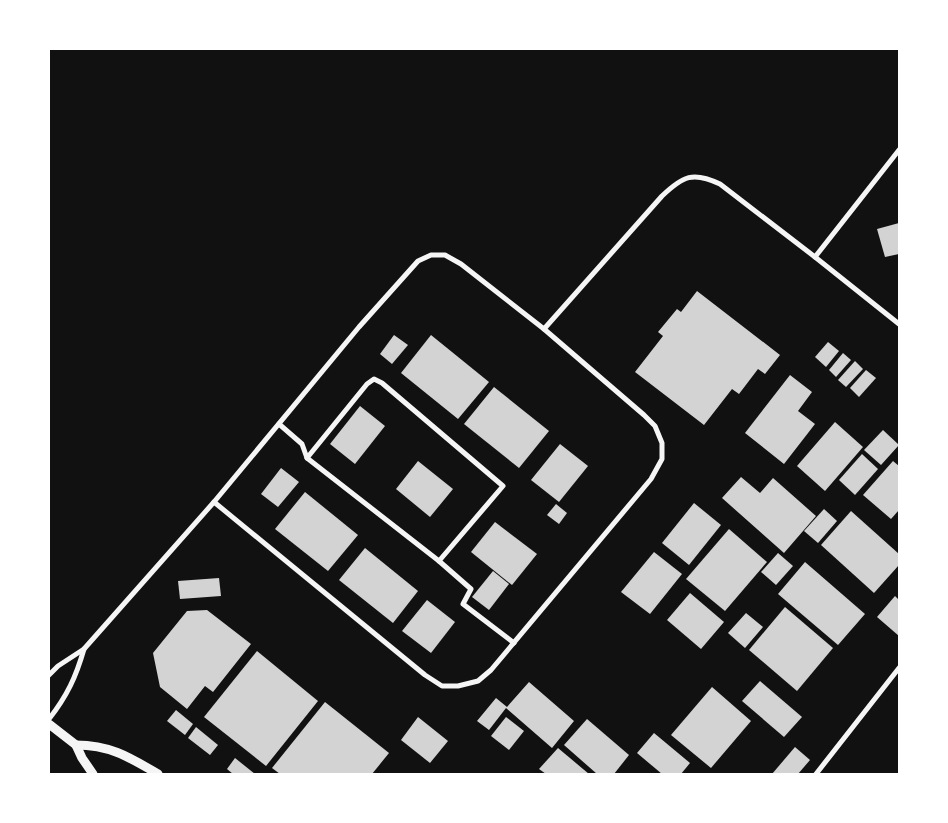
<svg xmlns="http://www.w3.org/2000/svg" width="948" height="823" viewBox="0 0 948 823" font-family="Quicksand,sans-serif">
	<rect width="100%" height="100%" fill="#111"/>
	<g fill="#d3d3d3">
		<path d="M899 223V254L885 257 877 229Z"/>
		<path d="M697 291 780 355 765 374 758 369 739 394 732 389 704 425 635 372 663 336 658 332 677 309 681 312Z"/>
		<path d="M394 335 408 345 392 364 380 354Z"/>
		<path d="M431 335 489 382 458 419 401 373Z"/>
		<path d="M828 342 839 351 826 367 815 357Z"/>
		<path d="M843 353 851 360 836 377 829 370Z"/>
		<path d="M855 361 863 369 846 387 838 380Z"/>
		<path d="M866 370 876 378 859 397 850 388Z"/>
		<path d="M790 375 812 392 798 411 815 424 784 464 745 433Z"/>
		<path d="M494 387 549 431 519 468 464 424Z"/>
		<path d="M360 406 385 426 355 464 330 444Z"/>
		<path d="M835 422 863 447 825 491 797 466Z"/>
		<path d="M883 430 899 445 881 465 864 450Z"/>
		<path d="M560 444 588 466 559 502 531 480Z"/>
		<path d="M862 454 878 469 855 495 839 480Z"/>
		<path d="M418 461 453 489 430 517 396 489Z"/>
		<path d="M893 461 899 466V510L891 519 863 495Z"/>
		<path d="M281 468 299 482 278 507 261 494Z"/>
		<path d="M741 477 760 493 773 478 816 516 784 553 722 498Z"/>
		<path d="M305 492 358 535 328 571 275 529Z"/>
		<path d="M694 503 721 525 689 565 662 543Z"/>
		<path d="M556 504 567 513 559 524 547 515Z"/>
		<path d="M824 509 837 521 818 543 804 531Z"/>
		<path d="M851 511 899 554V565L874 593 821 545Z"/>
		<path d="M495 522 537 554 512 585 471 552Z"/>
		<path d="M729 529 767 562 725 611 686 579Z"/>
		<path d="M365 548 418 591 393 623 339 580Z"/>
		<path d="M654 552 682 574 650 614 621 592Z"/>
		<path d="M778 553 793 566 776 585 761 572Z"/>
		<path d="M805 562 865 614 838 645 778 594Z"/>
		<path d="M493 571 509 584 489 610 472 597Z"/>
		<path d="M219 578 221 596 180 599 178 581Z"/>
		<path d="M690 593 724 622 701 649 667 620Z"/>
		<path d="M895 596 899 600V636L877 617Z"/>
		<path d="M427 600 455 622 431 653 402 631Z"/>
		<path d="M785 607 833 648 797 691 749 650Z"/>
		<path d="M207 610 251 644 213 692 205 686 187 709 160 687 153 653 187 611Z"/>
		<path d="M746 613 763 627 745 648 728 633Z"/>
		<path d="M257 651 318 701 266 766 204 717Z"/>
		<path d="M760 681 802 717 784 737 742 701Z"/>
		<path d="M529 682 574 721 552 748 506 708 489 730 477 721 496 698 507 707Z"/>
		<path d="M712 687 751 721 711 768 671 735Z"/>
		<path d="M325 702 389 753 372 774H280L272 768Z"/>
		<path d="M176 710 193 724 185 735 167 721Z"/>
		<path d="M418 717 448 741 430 763 401 740Z"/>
		<path d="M506 717 524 731 509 750 491 736Z"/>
		<path d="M587 719 629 755 614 774H597L564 745Z"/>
		<path d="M196 727 218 745 210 755 188 738Z"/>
		<path d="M654 733 690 763 681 774H662L637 753Z"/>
		<path d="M795 747 810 760 798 774H772Z"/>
		<path d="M558 748 589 774H546L539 769Z"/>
		<path d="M235 758 255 774H233L227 769Z"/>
	</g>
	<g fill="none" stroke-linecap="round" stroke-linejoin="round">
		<g stroke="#f5f5f5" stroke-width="5">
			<path d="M815 257 899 150"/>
			<path d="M279 424 302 444 307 458 439 561 471 589 463 604 514 643"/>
			<path d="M307 458 367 384 374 379 382 383 503 486 439 561"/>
			<path d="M214 502 425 675 442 686H458L478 681 491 670 651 479 662 459V443L655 426 644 415 544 329 662 196C683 176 693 171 720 184L815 257 899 324"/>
			<path d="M49 675 58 666 84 649 214 502 359 327 418 261 431 255H445L461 264 544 329"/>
			<path d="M49 719C67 696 76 677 84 649"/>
			<path d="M816 774 899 668"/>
		</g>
		<g stroke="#f5f5f5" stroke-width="9">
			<path d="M49 724 76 745 82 758 93 774"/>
			<path d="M76 745C110 745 129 757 158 774"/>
		</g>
	</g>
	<rect width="948" height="823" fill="none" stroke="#ffffff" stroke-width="100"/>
</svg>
